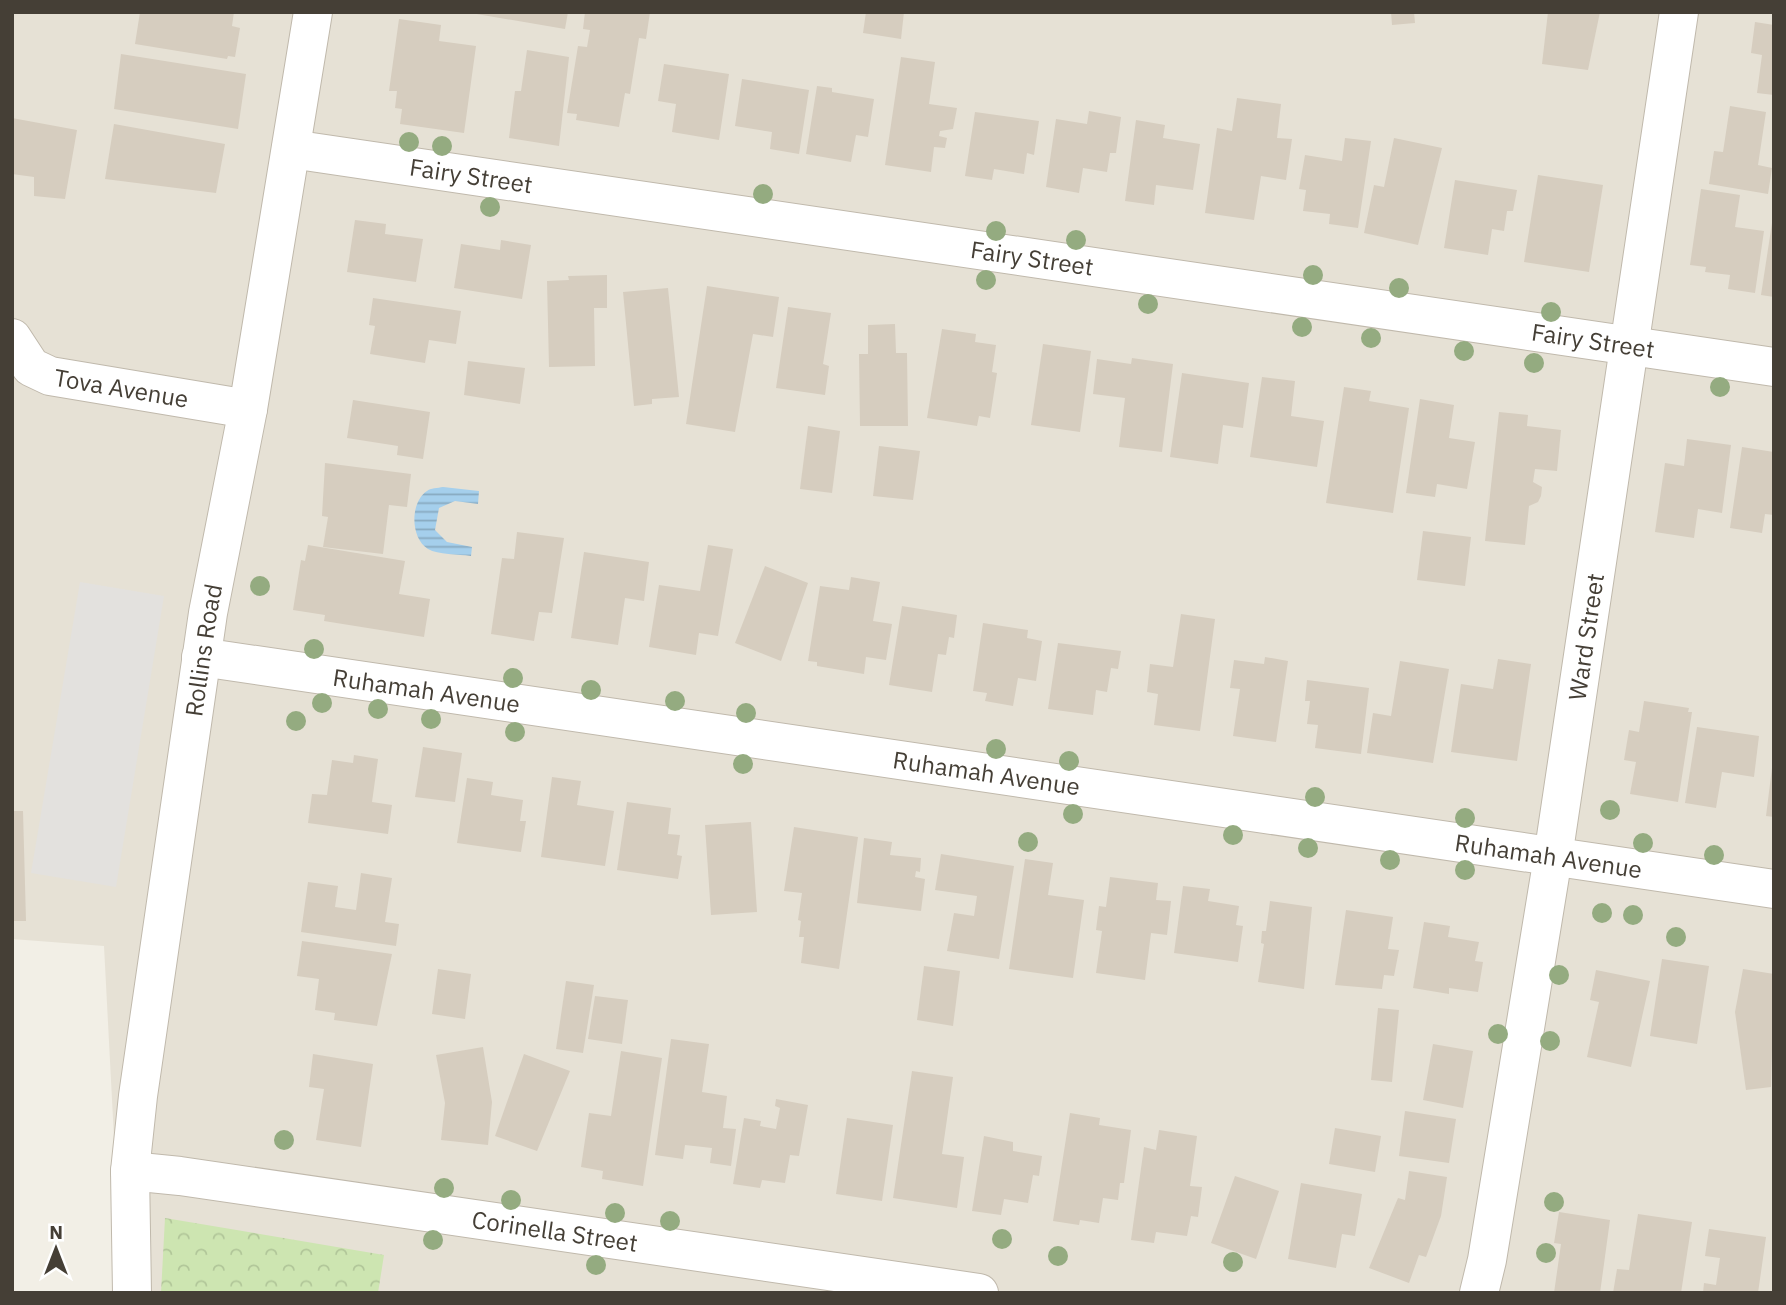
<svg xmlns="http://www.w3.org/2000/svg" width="1786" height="1305" viewBox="0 0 1786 1305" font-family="'IBM Plex Sans',sans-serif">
	<defs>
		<pattern id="park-crowns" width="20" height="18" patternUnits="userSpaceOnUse" patternTransform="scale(1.75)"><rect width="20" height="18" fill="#cde5b1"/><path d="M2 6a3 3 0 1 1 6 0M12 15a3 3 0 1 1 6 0" fill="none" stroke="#b1c699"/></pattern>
		<pattern id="water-rules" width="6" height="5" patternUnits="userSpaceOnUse" patternTransform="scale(1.75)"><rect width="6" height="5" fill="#a5cfec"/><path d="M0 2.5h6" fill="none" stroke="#88a9c0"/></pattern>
	</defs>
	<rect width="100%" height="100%" fill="#f2efe6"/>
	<path fill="#e6e1d5" d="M12 12H1774V1293H132L116 1176 104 946 12 939Z"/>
	<path fill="url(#park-crowns)" d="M165 1218 384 1255 378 1293H161Z"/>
	<path fill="#e3e1de" d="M80 582 164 596 116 887 31 873Z"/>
	<path fill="url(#water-rules)" d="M443 487 479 491 478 504 455 501 439 508 435 530 447 542 472 547 471 556C458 554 438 555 428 549 410 538 410 502 427 491 430 488 438 488 443 487Z"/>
	<g fill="#d6cdbf">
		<path d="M140 12H234L232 26 240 28 235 57 228 56 227 59 135 44Z"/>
		<path d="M465 12H568L565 29Z"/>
		<path d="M585 12H650L646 39 639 38 630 94 625 93 619 127 576 120 577 114 567 113 578 46 587 47 590 30 583 29Z"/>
		<path d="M866 12H904L901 39 863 33Z"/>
		<path d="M1391 12H1414L1415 23 1392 25Z"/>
		<path d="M1548 12H1600L1588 70 1542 64Z"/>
		<path d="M399 19 441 25 439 41 476 46 464 133 400 124 402 109 395 108 397 91H389Z"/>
		<path d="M1755 22 1774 25V95L1757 93 1762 55 1751 53Z"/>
		<path d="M527 50 569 57 559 146 509 138 515 91H521Z"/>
		<path d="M121 54 246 74 238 129 114 109Z"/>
		<path d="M901 57 935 62 929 104 957 108 953 129 940 131 939 136 947 138 945 148 934 147 931 172 885 165Z"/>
		<path d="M664 64 729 74 719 140 672 132 676 104 658 101Z"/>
		<path d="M742 79 809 90 799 154 770 149 772 132 735 126Z"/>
		<path d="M817 86 832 88V92L874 99 868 137 856 135 851 162 806 154Z"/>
		<path d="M1237 98 1281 104 1277 138 1292 139 1286 180 1261 176 1254 220 1205 213 1217 128 1232 131Z"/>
		<path d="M1730 106 1766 112 1758 165 1772 168 1768 194 1709 184 1714 151 1723 152Z"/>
		<path d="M1089 111 1121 117 1116 153H1110L1107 172 1083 168 1079 193 1046 187 1056 119 1087 124Z"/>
		<path d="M975 112 1039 121 1034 155 1027 153 1024 174 994 169 992 180 965 176Z"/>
		<path d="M12 118 77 130 65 199 34 196V177L12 174Z"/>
		<path d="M1136 120 1165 125 1163 138 1200 144 1193 190 1156 185 1154 205 1125 201Z"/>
		<path d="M114 124 225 144 216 193 105 179Z"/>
		<path d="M1345 138 1371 141 1358 228 1329 224 1330 214 1303 211 1306 190 1299 189 1305 155 1342 161Z"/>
		<path d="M1394 138 1442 148 1418 245 1364 233 1374 185 1384 187Z"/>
		<path d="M1538 175 1603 185 1589 272 1524 262Z"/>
		<path d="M1455 180 1517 190 1513 211H1507L1504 231 1492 229 1488 255 1444 248Z"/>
		<path d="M1701 189 1740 195 1735 227 1764 231 1755 293 1728 289 1730 275 1705 272 1706 267 1690 265Z"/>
		<path d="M355 220 386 224 385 234 423 239 416 282 347 272Z"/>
		<path d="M1772 223H1774V297L1761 295Z"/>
		<path d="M501 240 531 245 522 299 454 288 461 244 500 250Z"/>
		<path d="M607 275V308H594L595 366 549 367 547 281 569 280 568 276Z"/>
		<path d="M707 286 779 297 773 337 753 334 735 432 686 424Z"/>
		<path d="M668 288 679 397 652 399V404L634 406 623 292Z"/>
		<path d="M373 298 461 311 456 344 429 340 425 363 370 354 375 326 369 325Z"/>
		<path d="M788 307 831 313 823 364 829 366 825 395 776 388Z"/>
		<path d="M895 324 896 353H907L908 426H860L859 354H868V325Z"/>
		<path d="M942 329 976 334 975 342 996 345 992 372 997 373 990 418 979 416 977 426 927 418Z"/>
		<path d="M1043 344 1091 351 1080 432 1031 425Z"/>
		<path d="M1132 358 1173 364 1162 452 1119 447 1125 398 1093 394 1097 359 1131 364Z"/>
		<path d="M468 361 525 368 520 404 464 395Z"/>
		<path d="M1182 373 1249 383 1243 428 1223 425 1218 464 1170 457Z"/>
		<path d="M1262 377 1295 381 1291 416 1324 421 1317 467 1250 457Z"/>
		<path d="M1344 387 1371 391 1369 401 1409 408 1393 513 1326 503Z"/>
		<path d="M1420 399 1454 405 1449 438 1475 442 1467 489 1437 484 1435 497 1406 493Z"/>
		<path d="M353 400 430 412 423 459 397 455 398 446 347 438Z"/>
		<path d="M1499 412 1528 415 1527 426 1561 430 1557 471 1535 469 1533 482 1542 487 1541 496 1538 502 1529 506 1525 545 1485 541Z"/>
		<path d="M808 426 840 431 832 493 800 489Z"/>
		<path d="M1687 439 1731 445 1722 513 1698 509 1694 538 1655 532 1665 463 1684 466Z"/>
		<path d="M879 446 920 451 913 500 873 496Z"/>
		<path d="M1742 447 1774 452V515L1765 514 1762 533 1730 528Z"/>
		<path d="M325 463 411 474 407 507 389 505 383 554 323 547 328 517 322 516Z"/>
		<path d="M1423 531 1471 537 1465 586 1417 580Z"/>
		<path d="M517 532 564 538 552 613 539 612 534 641 491 634 502 558 514 559Z"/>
		<path d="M308 545 405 561 399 594 430 599 424 637 324 621 325 615 293 610 301 560 305 561Z"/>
		<path d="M708 545 733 549 718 636 699 633 696 655 649 647 659 585 700 591Z"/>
		<path d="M584 552 649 562 644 601 625 598 618 645 571 638Z"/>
		<path d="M765 566 808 583 781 661 735 643Z"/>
		<path d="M851 577 880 582 873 621 892 624 886 660 866 657 864 674 817 666V662L808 661 820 586 849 590Z"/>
		<path d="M902 606 957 615 954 638 949 637 946 655 938 654 932 692 889 685Z"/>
		<path d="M1181 614 1215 619 1200 731 1154 725 1158 694 1147 692 1150 664 1173 667Z"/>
		<path d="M983 623 1028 630 1027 638 1042 641 1036 681 1018 678 1013 706 985 701 987 693 973 691Z"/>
		<path d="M1058 643 1121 651 1118 669 1111 668 1107 692 1096 690 1093 715 1048 709Z"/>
		<path d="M1265 657 1288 661 1276 742 1233 736 1240 689 1230 688 1234 660 1264 664Z"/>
		<path d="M1498 659 1531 664 1517 761 1451 752 1461 684 1493 689Z"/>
		<path d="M1400 661 1449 669 1433 763 1367 753 1373 713 1391 716Z"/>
		<path d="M1307 680 1369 688 1361 754 1315 748 1318 725 1307 724 1310 701H1305Z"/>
		<path d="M1644 701 1689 708 1688 712H1692L1678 802 1630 794 1636 762 1624 760 1629 730 1639 732Z"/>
		<path d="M1697 727 1759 736 1754 777 1722 772 1716 808 1685 803Z"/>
		<path d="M423 747 462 753 455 802 415 797Z"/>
		<path d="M354 755 378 759 372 802 392 805 388 834 308 823 312 794 327 795 332 760 353 763Z"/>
		<path d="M1772 768H1774V817L1766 816Z"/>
		<path d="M552 777 581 781 577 805 614 811 605 866 541 857Z"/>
		<path d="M467 778 493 782 491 795 523 800 520 821H526L521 852 457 843Z"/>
		<path d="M627 802 671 808 668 834 680 835 677 855 682 856 678 879 617 870Z"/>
		<path d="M12 811H23L26 921H12Z"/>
		<path d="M751 822 757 912 711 915 705 825Z"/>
		<path d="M794 827 858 837 839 969 801 963 804 937H799L801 921 798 920 802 893 784 891Z"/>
		<path d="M864 838 892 842 890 855 921 858 920 872 916 871 915 877 925 879 921 911 857 903Z"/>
		<path d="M941 854 1014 866 999 959 947 951 954 913 974 916 977 896 935 890Z"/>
		<path d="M1025 859 1053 863 1048 895 1084 900 1073 978 1009 969Z"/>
		<path d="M361 873 392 878 385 922 399 924 396 946 301 932 308 882 338 886 335 907 356 910Z"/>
		<path d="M1110 877 1158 883 1156 900 1171 901 1167 935 1151 933 1145 980 1096 973 1102 931 1096 930 1099 906 1106 907Z"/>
		<path d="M1183 886 1210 889 1208 901 1239 906 1236 925 1243 926 1238 962 1174 953Z"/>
		<path d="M1270 901 1312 907 1304 989 1258 982 1264 944 1261 943 1262 931H1266Z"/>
		<path d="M1346 910 1393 917 1388 949 1399 950 1394 976 1384 975 1382 989 1335 985Z"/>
		<path d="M1424 922 1450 926 1448 937 1479 942 1475 961 1483 962 1478 992 1449 988V994L1413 988Z"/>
		<path d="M302 941 392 954 377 1026 334 1020 335 1013 315 1010 319 979 297 976Z"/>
		<path d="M1662 959 1709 966 1697 1044 1650 1036Z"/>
		<path d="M924 966 960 971 953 1026 917 1020Z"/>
		<path d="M438 969 471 974 465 1019 432 1014Z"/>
		<path d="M1743 969 1774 974 1771 1087 1746 1090 1735 1012Z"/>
		<path d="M1596 970 1650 981 1631 1067 1587 1057 1599 1002 1590 1000Z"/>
		<path d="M566 981 594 985 583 1053 556 1049Z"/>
		<path d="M595 996 628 1000 622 1044 588 1039Z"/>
		<path d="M1378 1008 1399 1010 1392 1082 1371 1080Z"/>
		<path d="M671 1039 709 1044 702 1092 727 1096 723 1128 736 1129 731 1166 710 1163 712 1148 685 1145 683 1159 655 1155Z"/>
		<path d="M1433 1044 1473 1051 1463 1108 1423 1100Z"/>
		<path d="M483 1047 492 1102 488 1145 441 1140 445 1103 436 1055Z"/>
		<path d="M621 1051 662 1058 643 1186 602 1179 603 1171 581 1167 589 1113 611 1116Z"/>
		<path d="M313 1054 373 1064 361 1147 316 1140 324 1089 309 1087Z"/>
		<path d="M524 1054 570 1071 537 1151 495 1136Z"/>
		<path d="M912 1071 953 1077 942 1154 964 1157 957 1208 893 1198Z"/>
		<path d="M776 1099 808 1105 799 1156 790 1155 785 1183 762 1180 760 1188 733 1184 744 1118 761 1121 760 1126 776 1129 780 1108 775 1106Z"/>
		<path d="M1405 1111 1456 1119 1449 1163 1399 1156Z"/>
		<path d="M1070 1113 1100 1118 1099 1125 1131 1130 1124 1183H1120L1118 1200 1103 1198 1099 1223 1080 1220 1079 1225 1053 1221Z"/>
		<path d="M847 1118 893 1125 882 1201 836 1194Z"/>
		<path d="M1335 1128 1381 1136 1375 1172 1329 1164Z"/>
		<path d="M1159 1130 1197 1136 1190 1186 1202 1187 1198 1217 1191 1216 1187 1236 1156 1232 1154 1243 1131 1240 1144 1147 1156 1150Z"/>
		<path d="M984 1136 1013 1142V1151L1042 1156 1039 1176 1033 1175 1028 1203 1004 1199 1001 1215 972 1211Z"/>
		<path d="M1409 1171 1447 1177 1441 1216 1426 1257 1419 1255 1409 1283 1369 1268 1398 1198 1405 1200Z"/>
		<path d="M1235 1176 1279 1191 1256 1259 1211 1243Z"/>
		<path d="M1301 1183 1362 1194 1355 1236 1342 1234 1336 1268 1288 1259Z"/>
		<path d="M1559 1212 1610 1220 1600 1293H1554L1561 1244 1554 1243Z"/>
		<path d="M1638 1214 1692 1222 1681 1293H1613L1617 1269 1629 1270Z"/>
		<path d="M1709 1229 1766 1237 1758 1293H1703L1704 1283 1716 1285 1720 1258 1705 1256Z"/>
	</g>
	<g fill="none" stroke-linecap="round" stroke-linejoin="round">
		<g stroke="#c0b9ac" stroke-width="40">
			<g id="minor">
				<path id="s1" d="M291 149 1774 367"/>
				<path id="s2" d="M12 338 31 367 50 376 248 409"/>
				<path id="s3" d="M201 657 1774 889"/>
				<path id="s4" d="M130 1171 180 1176 979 1293"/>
				<path id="s5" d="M132 1293 130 1171 138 1096 208 613 248 409 313 12"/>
				<path id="s6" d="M1479 1293 1487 1260 1553 857 1679 12"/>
			</g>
		</g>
		<use href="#minor" stroke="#fff" stroke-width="38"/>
	</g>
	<g fill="#94ab80">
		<circle cx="409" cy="142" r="10"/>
		<circle cx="442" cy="146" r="10"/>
		<circle cx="763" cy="194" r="10"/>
		<circle cx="490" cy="207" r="10"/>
		<circle cx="996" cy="231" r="10"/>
		<circle cx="1076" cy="240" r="10"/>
		<circle cx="1313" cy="275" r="10"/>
		<circle cx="986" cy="280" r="10"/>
		<circle cx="1399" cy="288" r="10"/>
		<circle cx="1148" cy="304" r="10"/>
		<circle cx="1551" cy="312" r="10"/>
		<circle cx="1302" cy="327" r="10"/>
		<circle cx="1371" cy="338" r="10"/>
		<circle cx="1464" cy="351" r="10"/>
		<circle cx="1534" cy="363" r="10"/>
		<circle cx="1720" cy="387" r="10"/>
		<circle cx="260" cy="586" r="10"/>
		<circle cx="314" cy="649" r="10"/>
		<circle cx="513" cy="678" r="10"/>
		<circle cx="591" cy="690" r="10"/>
		<circle cx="675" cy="701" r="10"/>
		<circle cx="322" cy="703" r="10"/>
		<circle cx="378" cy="709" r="10"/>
		<circle cx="746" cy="713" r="10"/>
		<circle cx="431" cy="719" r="10"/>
		<circle cx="296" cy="721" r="10"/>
		<circle cx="515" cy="732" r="10"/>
		<circle cx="996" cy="749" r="10"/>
		<circle cx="1069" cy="761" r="10"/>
		<circle cx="743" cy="764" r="10"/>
		<circle cx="1315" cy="797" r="10"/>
		<circle cx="1610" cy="810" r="10"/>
		<circle cx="1073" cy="814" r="10"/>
		<circle cx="1465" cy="818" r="10"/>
		<circle cx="1233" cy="835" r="10"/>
		<circle cx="1028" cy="842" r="10"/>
		<circle cx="1643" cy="843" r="10"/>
		<circle cx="1308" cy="848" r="10"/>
		<circle cx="1714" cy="855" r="10"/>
		<circle cx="1390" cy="860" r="10"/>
		<circle cx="1465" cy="870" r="10"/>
		<circle cx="1602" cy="913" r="10"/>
		<circle cx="1633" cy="915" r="10"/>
		<circle cx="1676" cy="937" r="10"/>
		<circle cx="1559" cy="975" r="10"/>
		<circle cx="1498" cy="1034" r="10"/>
		<circle cx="1550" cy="1041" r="10"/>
		<circle cx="284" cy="1140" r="10"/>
		<circle cx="444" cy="1188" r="10"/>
		<circle cx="511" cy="1200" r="10"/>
		<circle cx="1554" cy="1202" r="10"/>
		<circle cx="615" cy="1213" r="10"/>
		<circle cx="670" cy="1221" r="10"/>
		<circle cx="1002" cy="1239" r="10"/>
		<circle cx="433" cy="1240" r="10"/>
		<circle cx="1546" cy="1253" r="10"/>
		<circle cx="1058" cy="1256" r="10"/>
		<circle cx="1233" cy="1262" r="10"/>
		<circle cx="596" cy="1265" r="10"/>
	</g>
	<g text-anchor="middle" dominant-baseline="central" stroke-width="5" stroke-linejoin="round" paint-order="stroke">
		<g font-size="24" fill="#453f36" stroke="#fff">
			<text stroke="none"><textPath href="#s1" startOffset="182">Fairy Street</textPath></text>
			<text stroke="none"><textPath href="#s1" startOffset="749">Fairy Street</textPath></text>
			<text stroke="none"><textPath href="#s1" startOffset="1316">Fairy Street</textPath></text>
			<text stroke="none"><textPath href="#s2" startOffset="128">Tova Avenue</textPath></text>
			<text stroke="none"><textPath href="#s6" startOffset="665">Ward Street</textPath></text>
			<text stroke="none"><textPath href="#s5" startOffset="648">Rollins Road</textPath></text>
			<text stroke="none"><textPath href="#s3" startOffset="228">Ruhamah Avenue</textPath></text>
			<text stroke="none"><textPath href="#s3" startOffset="794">Ruhamah Avenue</textPath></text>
			<text stroke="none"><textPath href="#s3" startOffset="1362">Ruhamah Avenue</textPath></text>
			<text stroke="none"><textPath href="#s4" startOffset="429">Corinella Street</textPath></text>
		</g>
	</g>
	<rect width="1786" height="1305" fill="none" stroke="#453f36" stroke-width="28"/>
	<g transform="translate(56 1249)" stroke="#ffffff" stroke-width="5" paint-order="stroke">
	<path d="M0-5L12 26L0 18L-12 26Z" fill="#453f36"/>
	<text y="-10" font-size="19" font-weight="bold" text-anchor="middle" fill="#453f36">N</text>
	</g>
</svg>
